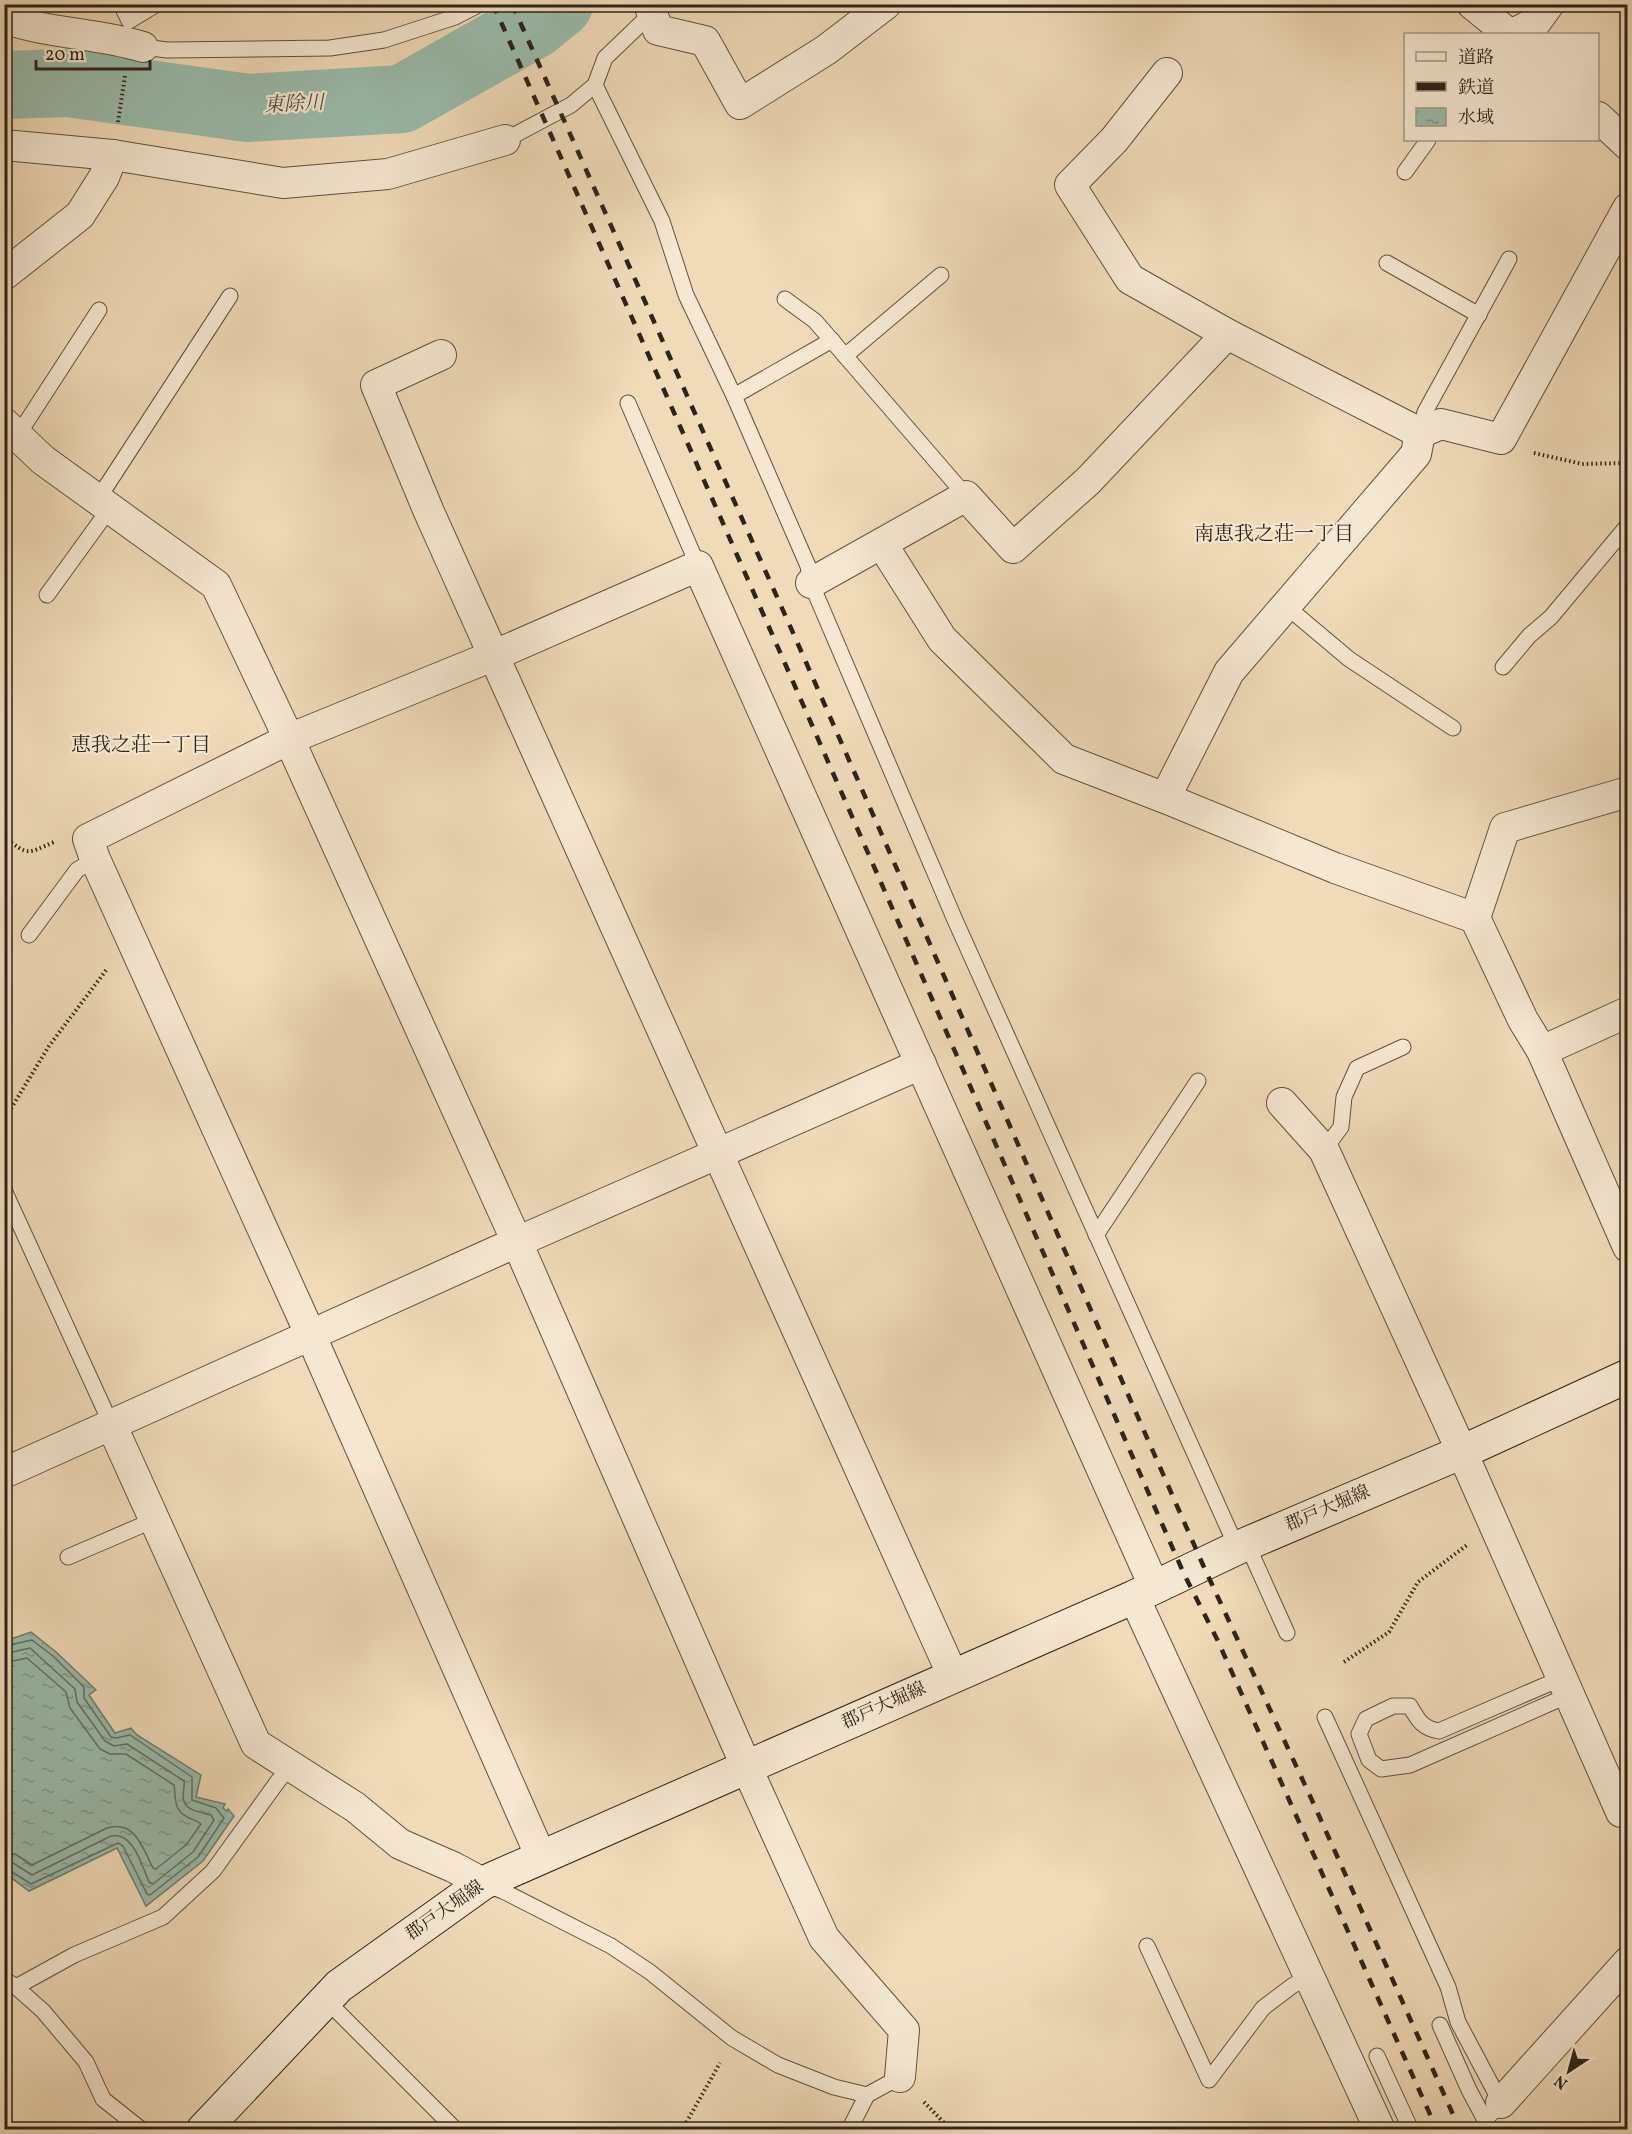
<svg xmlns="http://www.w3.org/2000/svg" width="1632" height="2134" viewBox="0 0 1632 2134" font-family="Vollkorn,'Noto Serif JP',serif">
	<defs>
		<pattern id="water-ripples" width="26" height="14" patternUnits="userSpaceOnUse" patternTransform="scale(1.5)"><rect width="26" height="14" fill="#9abbac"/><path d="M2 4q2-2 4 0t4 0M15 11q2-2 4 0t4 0" fill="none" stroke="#7e988b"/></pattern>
	</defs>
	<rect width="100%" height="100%" fill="#f0dab8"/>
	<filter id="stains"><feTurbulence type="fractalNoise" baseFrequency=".00333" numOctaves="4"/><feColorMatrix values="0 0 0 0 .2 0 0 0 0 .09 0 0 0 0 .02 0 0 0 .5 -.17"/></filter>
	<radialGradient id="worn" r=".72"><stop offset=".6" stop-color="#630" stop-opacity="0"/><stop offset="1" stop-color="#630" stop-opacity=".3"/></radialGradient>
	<path fill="url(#water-ripples)" stroke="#6e7f71" stroke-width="1.5" d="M31 1632 56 1652 96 1690 89 1695 115 1733 131 1728 137 1735 201 1775 196 1797 225 1804 223 1808 227 1811 228 1809 234 1816 203 1861 146 1906 117 1848 29 1891 5 1873V1641Z"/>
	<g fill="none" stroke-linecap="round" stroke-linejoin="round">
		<g stroke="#647062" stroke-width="1.5">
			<path d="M4 1646 32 1640 53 1656 84 1687V1698L111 1737 116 1738 130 1735 192 1777V1800L216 1808 224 1818 198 1857 150 1895 147 1894 123 1846 118 1843 31 1884 9 1870 4 1869"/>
			<path d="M4 1654 30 1648 75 1689 77 1702 105 1741 114 1746 127 1744 184 1781C185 1786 183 1790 183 1796 183 1811 200 1812 211 1815L214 1820 193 1852 153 1884 149 1882C142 1866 133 1831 111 1836L32 1875 13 1863 4 1861"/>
			<path d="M4 1663 27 1658 66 1692 70 1708 100 1749 110 1754H126L174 1785C176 1797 173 1810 187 1817 192 1820 197 1820 201 1824L186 1845 156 1869 153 1868C143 1849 135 1819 107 1828L32 1865 15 1854 4 1852"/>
		</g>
		<path stroke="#9abbac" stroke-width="68" d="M4 85 68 83 248 108 402 99 533 25 559 4"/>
		<g stroke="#5e5240" stroke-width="17">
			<g id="service">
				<path d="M121 4 129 21 157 4"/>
				<path d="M654 11 605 58 595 85 662 221 686 295 734 396 808 566 811 583 955 920 1237 1548"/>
				<path d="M143 47 167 50 330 48 384 40 455 17 480 4"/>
				<path d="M505 140 571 105 595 85"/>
				<path d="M1405 172 1428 140"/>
				<path d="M1387 263 1479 315"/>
				<path d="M785 299 815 321 966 496"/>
				<path d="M845 356 941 275"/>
				<path d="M734 396 832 340"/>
				<path d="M628 403 698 566"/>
				<path d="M1420 433 1425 412 1509 259"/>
				<path d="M18 435 99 310"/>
				<path d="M98 499 230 296"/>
				<path d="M47 595 110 508"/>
				<path d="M1286 606 1349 659 1453 728"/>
				<path d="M1503 667 1529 636 1551 617 1628 525"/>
				<path d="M29 935 77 870 95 859"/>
				<path d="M1324 1150 1341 1127 1344 1097 1357 1068 1403 1047"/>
				<path d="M4 1190 111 1424"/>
				<path d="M1096 1235 1198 1081"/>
				<path d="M1247 1544 1287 1633"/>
				<path d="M68 1557 154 1520"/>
				<path d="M1562 1678 1439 1731C1422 1728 1418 1720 1410 1706H1393L1366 1719 1359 1734 1369 1760 1381 1769 1410 1765 1569 1695"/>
				<path d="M1325 1717 1448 1987 1458 2022 1501 2103 1485 2120 1490 2130"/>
				<path d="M485 1884 503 1891 611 1946 650 1972 732 2038 778 2065 834 2087 867 2095 900 2077"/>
				<path d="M1147 1946 1209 2080 1263 2008 1292 1986 1309 1976"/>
				<path d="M4 1979 16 1987 74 1955 163 1917 213 1871 278 1781 291 1766"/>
				<path d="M16 1987 43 2011 86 2062 103 2099 142 2130"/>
				<path d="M326 2000 456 2130"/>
				<path d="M1440 2025 1469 2090 1485 2120"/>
				<path d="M1377 2056 1411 2130"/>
				<path d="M849 2130 867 2095"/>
			</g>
		</g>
		<g stroke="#5e5240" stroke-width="32">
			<g id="minor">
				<path d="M649 4 658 30 705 41 740 104 826 50 886 4"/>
				<path d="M1472 4 1509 34"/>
				<path d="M4 18C48 34 98 33 143 47"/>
				<path d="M1513 34 1536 22 1549 4"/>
				<path d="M1167 73 1114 140 1070 185 1130 279 1227 334 1420 433"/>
				<path d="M1598 117 1628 145"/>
				<path d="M4 145 113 155 283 183 388 174 505 140"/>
				<path d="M4 275 80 215 104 177 113 155"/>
				<path d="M441 355 376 385 429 512 953 1676"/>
				<path d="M4 423 43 460 216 585 289 739 517 1242 746 1766 824 1938 904 2030 900 2077"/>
				<path d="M1420 433 1441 424 1501 439 1628 208"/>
				<path d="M882 544 942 639 1064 759 1165 798 1335 868 1475 918 1523 1020 1542 1051 1628 1247"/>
				<path d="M811 583 966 496 1013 548 1088 481 1227 334"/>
				<path d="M1165 798 1229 672 1416 454 1420 433"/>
				<path d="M1475 918 1505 828 1628 792"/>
				<path d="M1542 1051 1628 1012"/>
				<path d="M1282 1103 1324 1150 1462 1452 1621 1812"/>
				<path d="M111 1424 256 1744 355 1807 400 1844 453 1867 483 1883"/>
				<path d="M4 1473 517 1242 921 1064"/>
				<path d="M1134 1597 1380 2130"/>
				<path d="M541 1857 311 1336 95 859 88 839 289 739 495 655 698 566 1154 1586"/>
				<path d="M1501 2103 1628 1962"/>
			</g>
		</g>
		<g stroke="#2d2418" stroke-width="35">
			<path id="secondary" d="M203 2130 339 1986 483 1883 1134 1597 1237 1548 1462 1452 1628 1376"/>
		</g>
		<g stroke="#2d2418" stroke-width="4" stroke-dasharray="1.5 3" stroke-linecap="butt">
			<path d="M118 122 125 76"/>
			<path d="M1534 453 1582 464 1628 463"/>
			<path d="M4 837C29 856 26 854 54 842"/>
			<path d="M4 1120 49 1046 107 969"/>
			<path d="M1344 1662 1389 1632 1418 1582 1467 1545"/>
			<path d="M924 2102 951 2130"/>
			<path d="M682 2130 720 2063"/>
		</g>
		<use href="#service" stroke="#f5e7d1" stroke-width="15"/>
		<use href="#minor" stroke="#f5e7d1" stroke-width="30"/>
		<use href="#secondary" stroke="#f5e7d1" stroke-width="33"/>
		<g stroke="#2d2418" stroke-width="4.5" stroke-dasharray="10 10" stroke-linecap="butt">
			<path d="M493 4 776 643 1184 1574 1217 1639 1437 2130"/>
			<path d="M512 4 794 635 1203 1565 1311 1798 1460 2130"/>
		</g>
	</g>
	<g text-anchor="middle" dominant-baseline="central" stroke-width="4.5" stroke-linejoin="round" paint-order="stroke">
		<g font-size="18" fill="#2d2418" stroke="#f5e7d1">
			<text transform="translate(1328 1509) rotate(-23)">郡戸大堀線</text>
			<text transform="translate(884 1706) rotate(-24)">郡戸大堀線</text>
			<text transform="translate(445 1911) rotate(-35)">郡戸大堀線</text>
		</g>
		<g font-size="20" font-style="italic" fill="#4e5144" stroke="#f5e7d1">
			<text transform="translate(294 105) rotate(-3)">東除川</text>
		</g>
		<g font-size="20" fill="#2d2418" stroke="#f5e7d1">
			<text x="1274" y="535">南恵我之荘一丁目</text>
			<text x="141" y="746">恵我之荘一丁目</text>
		</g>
	</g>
	<rect width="1632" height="2134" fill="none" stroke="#f0dab8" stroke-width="24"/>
	<rect x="6" y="6" width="1620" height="2122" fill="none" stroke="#2d2418" stroke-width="3"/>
	<rect x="12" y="12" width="1608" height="2110" fill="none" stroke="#2d2418" stroke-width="1.5"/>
	<rect x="1404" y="33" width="195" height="108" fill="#f5e7d1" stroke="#a59987" stroke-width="1.5"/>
	<rect x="1416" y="52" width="30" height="9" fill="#f5e7d1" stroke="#a59987" stroke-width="1.5"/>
	<text x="1458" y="63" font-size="18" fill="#2d2418">道路</text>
	<rect x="1416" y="82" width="30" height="9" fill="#2d2418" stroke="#a59987" stroke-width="1.5"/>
	<text x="1458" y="93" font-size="18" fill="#2d2418">鉄道</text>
	<rect x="1416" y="108" width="30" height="18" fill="url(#water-ripples)" stroke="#a59987" stroke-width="1.5"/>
	<text x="1458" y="123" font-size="18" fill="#2d2418">水域</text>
	<g transform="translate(1569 2071) rotate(216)" stroke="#f5e7d1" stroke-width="4.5" paint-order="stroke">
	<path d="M0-4.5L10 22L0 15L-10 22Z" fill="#2d2418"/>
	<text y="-9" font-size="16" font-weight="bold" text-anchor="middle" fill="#2d2418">N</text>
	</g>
	<path d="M36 60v9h114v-9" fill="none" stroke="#2d2418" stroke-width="3"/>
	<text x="45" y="60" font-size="18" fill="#2d2418" stroke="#f5e7d1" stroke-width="4.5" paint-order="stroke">20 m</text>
	<rect width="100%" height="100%" filter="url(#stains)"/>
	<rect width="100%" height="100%" fill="url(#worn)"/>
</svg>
